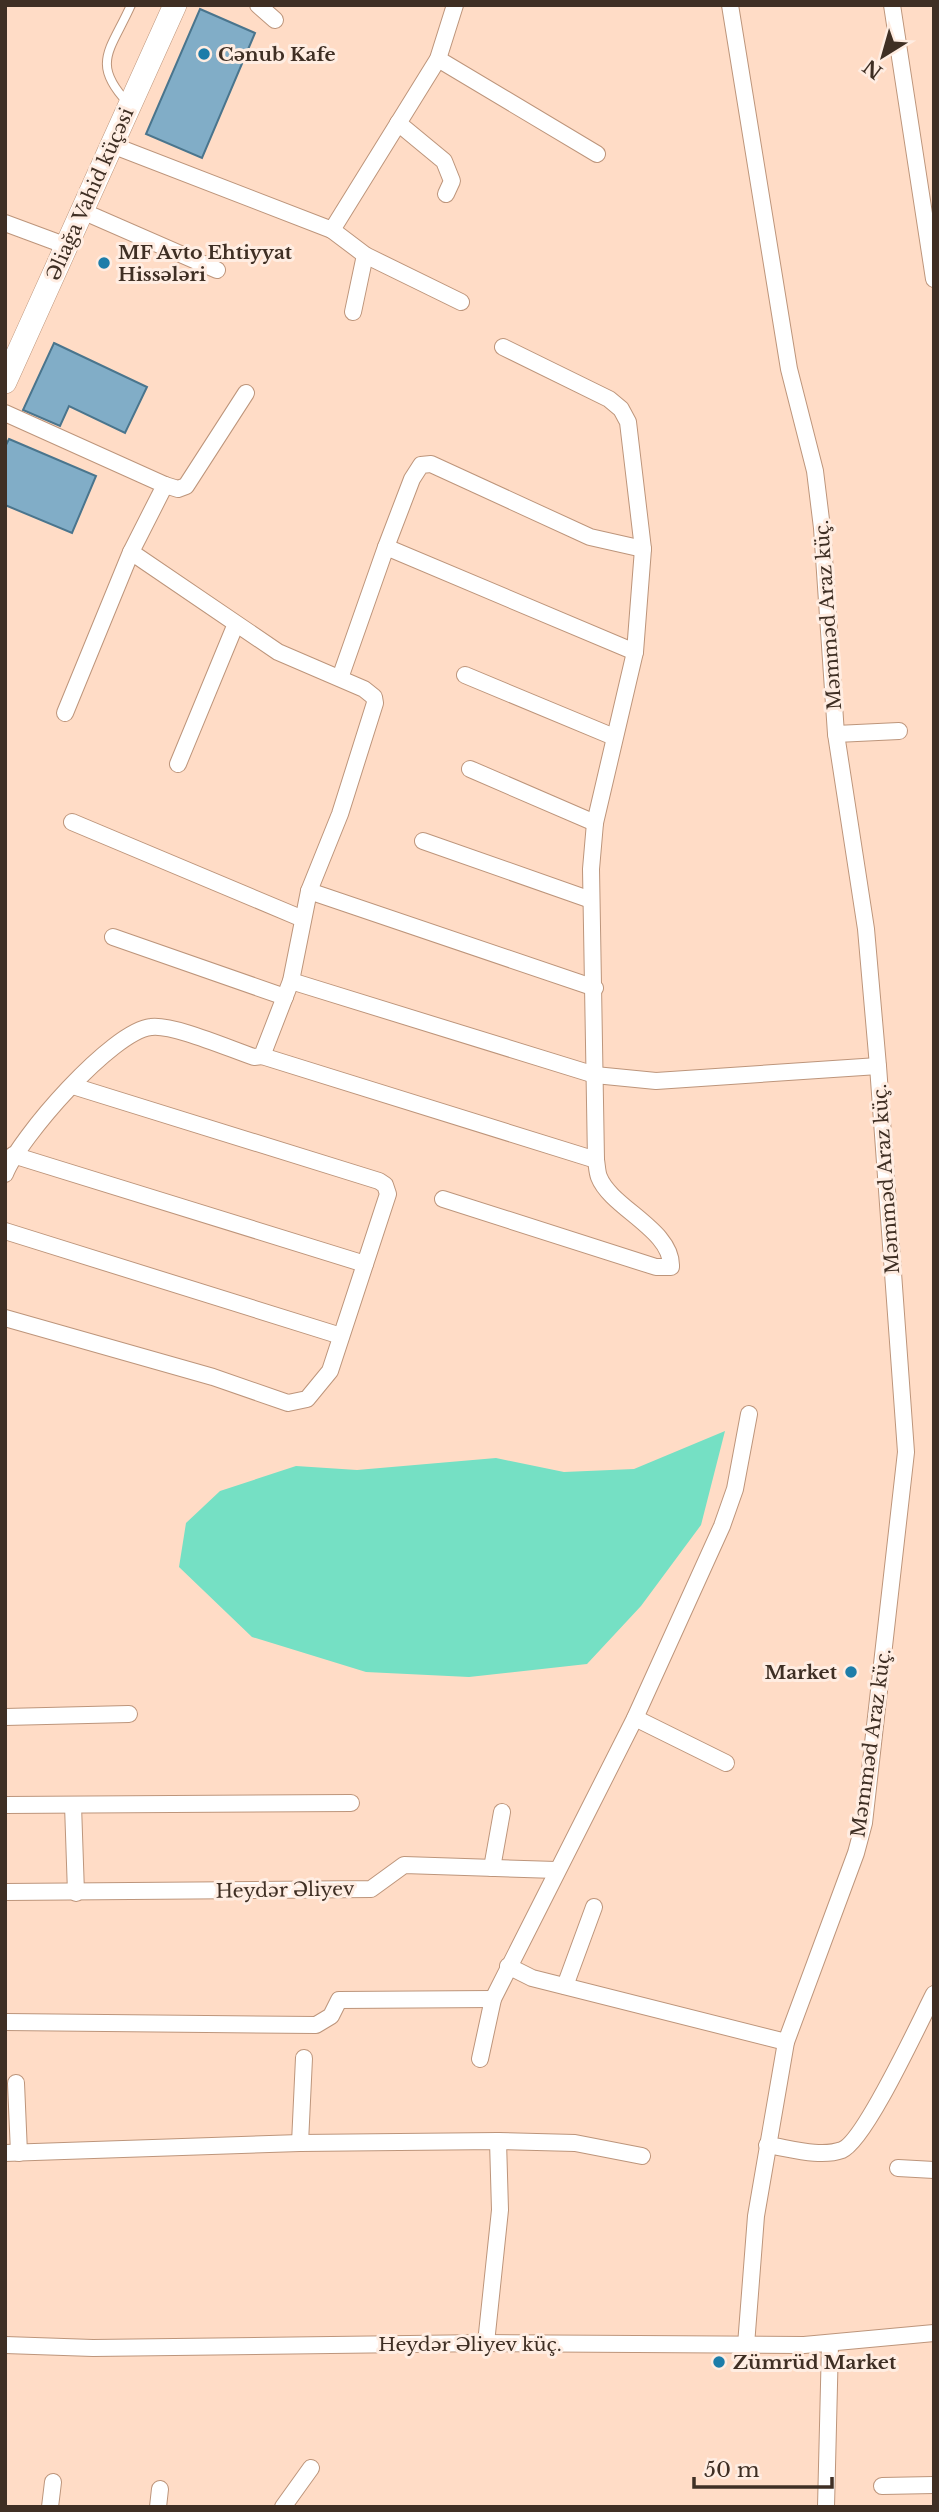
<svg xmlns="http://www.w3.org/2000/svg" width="939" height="2512" viewBox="0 0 939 2512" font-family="'Libre Baskerville',serif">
	<rect width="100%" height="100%" fill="#ffdcc6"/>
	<path fill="#75e0c4" d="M725 1431 701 1525 641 1606 587 1664 469 1677 366 1672 252 1637 179 1567 186 1523 220 1491 296 1466 357 1470 496 1458 564 1472 634 1469Z"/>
	<g fill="#81adc7" stroke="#4a758d" stroke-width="2">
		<path d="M200 9 255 33 202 158 146 134Z"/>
		<path d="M54 343 147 387 125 433 69 406 60 426 23 410Z"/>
		<path d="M9 439 96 476 72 533 5 505V447Z"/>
	</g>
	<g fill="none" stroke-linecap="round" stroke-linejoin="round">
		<g stroke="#bd957b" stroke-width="10">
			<path id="service" d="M128 103C90 63 111 50 131 5"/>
		</g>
		<g stroke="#bd957b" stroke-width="18">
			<g id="minor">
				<path d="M258 5 275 20"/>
				<path d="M730 5 789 369 815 471 822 528 836 734 866 929 878 1066 906 1452 864 1823 856 1853 786 2042 756 2216 746 2345"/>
				<path d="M892 5 934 279"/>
				<path d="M438 59 597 154"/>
				<path d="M398 123 444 161 452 181 446 194"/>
				<path d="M112 145 332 230 438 59 455 5"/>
				<path d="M82 211 217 270"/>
				<path d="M5 223 67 246"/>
				<path d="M332 230 365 255 461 302"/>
				<path d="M353 312 365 255"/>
				<path d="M5 413 165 485 131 552 278 652 364 689 374 697 375 703 340 814 309 891 291 981 262 1056 254 1057C230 1049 173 1024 151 1027 112 1031 19 1138 5 1174"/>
				<path d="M165 485 178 489 186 486 246 393"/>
				<path d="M386 547 635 652"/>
				<path d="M465 675 614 737"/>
				<path d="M340 678 386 547 412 479 421 465 431 464 590 537 643 549"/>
				<path d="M65 713 131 552"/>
				<path d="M836 734 899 731"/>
				<path d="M178 764 235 626"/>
				<path d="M470 769 595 823"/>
				<path d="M72 822 303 919"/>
				<path d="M423 841 591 900"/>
				<path d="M309 891 595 988"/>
				<path d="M113 937 285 997"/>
				<path d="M291 981 595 1075 656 1081 878 1066"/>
				<path d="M262 1056 596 1160"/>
				<path d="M13 1155 365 1264"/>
				<path d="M443 1199 656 1267H671C673 1230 611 1208 599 1177 597 1172 597 1165 596 1160L591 869 595 823 635 652 643 549 628 422 621 409 609 399 503 347"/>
				<path d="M5 1231 341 1336"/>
				<path d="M5 1318 213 1377 288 1403 307 1399 330 1371 388 1194 385 1185 379 1181 73 1086"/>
				<path d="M5 1717 129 1714"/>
				<path d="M635 1718 726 1763"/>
				<path d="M5 1805 351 1803"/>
				<path d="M73 1805 76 1893"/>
				<path d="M492 1868 502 1812"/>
				<path d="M5 1892 371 1889 404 1865 556 1870"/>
				<path d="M508 1966 532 1978 786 2042"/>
				<path d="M565 1986 594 1907"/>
				<path d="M5 2022 316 2025 331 2016 339 2000 493 1999"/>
				<path d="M480 2059 493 1999 635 1718 722 1526 735 1489 749 1414"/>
				<path d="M16 2083 19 2153"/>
				<path d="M300 2143 304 2058"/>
				<path d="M767 2145C789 2148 820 2158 842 2150 865 2141 920 2021 934 1994"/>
				<path d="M5 2153 300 2143 498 2141 575 2143 642 2156"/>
				<path d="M898 2168 934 2170"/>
				<path d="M486 2343 500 2210 498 2141"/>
				<path d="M5 2345 93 2348 486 2343 804 2345 934 2333"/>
				<path d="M882 2486 934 2485"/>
				<path d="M50 2507 53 2482"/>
				<path d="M158 2507 160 2489"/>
				<path d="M283 2507 311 2468"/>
				<path d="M826 2507 830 2344"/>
			</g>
		</g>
		<g stroke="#bd957b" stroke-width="24">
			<path id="secondary" d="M5 382 175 5"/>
		</g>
		<use href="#service" stroke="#fff" stroke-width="8"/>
		<use href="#minor" stroke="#fff" stroke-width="16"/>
		<use href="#secondary" stroke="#fff" stroke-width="23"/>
	</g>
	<g fill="#1d7da9" stroke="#ffede2" stroke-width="2.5">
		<circle cx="204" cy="54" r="7"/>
		<circle cx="104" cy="263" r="7"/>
		<circle cx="851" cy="1672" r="7"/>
		<circle cx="719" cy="2362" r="7"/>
	</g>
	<g text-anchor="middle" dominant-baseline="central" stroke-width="6" stroke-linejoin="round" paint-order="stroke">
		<g font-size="19" font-weight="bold" fill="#3f2f24" stroke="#ffede2" text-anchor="start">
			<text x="218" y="54">Cənub Kafe</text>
			<text x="118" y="252">MF Avto Ehtiyyat<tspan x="118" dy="22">Hissələri</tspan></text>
			<text x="837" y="1672" text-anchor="end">Market</text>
			<text x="733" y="2362">Zümrüd Market</text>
		</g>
		<g font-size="19" fill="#3f2f24" stroke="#ffede2">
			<text transform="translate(90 194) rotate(-66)">Əliağa Vahid küçəsi</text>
			<text transform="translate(828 615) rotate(-94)">Məmməd Araz küç.</text>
			<text transform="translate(886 1179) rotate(-94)">Məmməd Araz küç.</text>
			<text transform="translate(871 1743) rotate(-82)">Məmməd Araz küç.</text>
			<text transform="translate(285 1890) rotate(-1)">Heydər Əliyev</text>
			<text x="470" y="2344">Heydər Əliyev küç.</text>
		</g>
	</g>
	<rect width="939" height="2512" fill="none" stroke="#3f2f24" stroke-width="14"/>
	<g transform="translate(883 56) rotate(217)" stroke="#ffede2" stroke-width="5" paint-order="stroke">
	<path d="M0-5L12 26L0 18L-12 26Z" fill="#3f2f24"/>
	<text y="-10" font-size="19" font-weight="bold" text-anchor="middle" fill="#3f2f24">N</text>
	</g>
	<path d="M694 2477v10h138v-10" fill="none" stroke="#3f2f24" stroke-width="3.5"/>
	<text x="704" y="2477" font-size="21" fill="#3f2f24" stroke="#ffede2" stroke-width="5" paint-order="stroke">50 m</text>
</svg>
